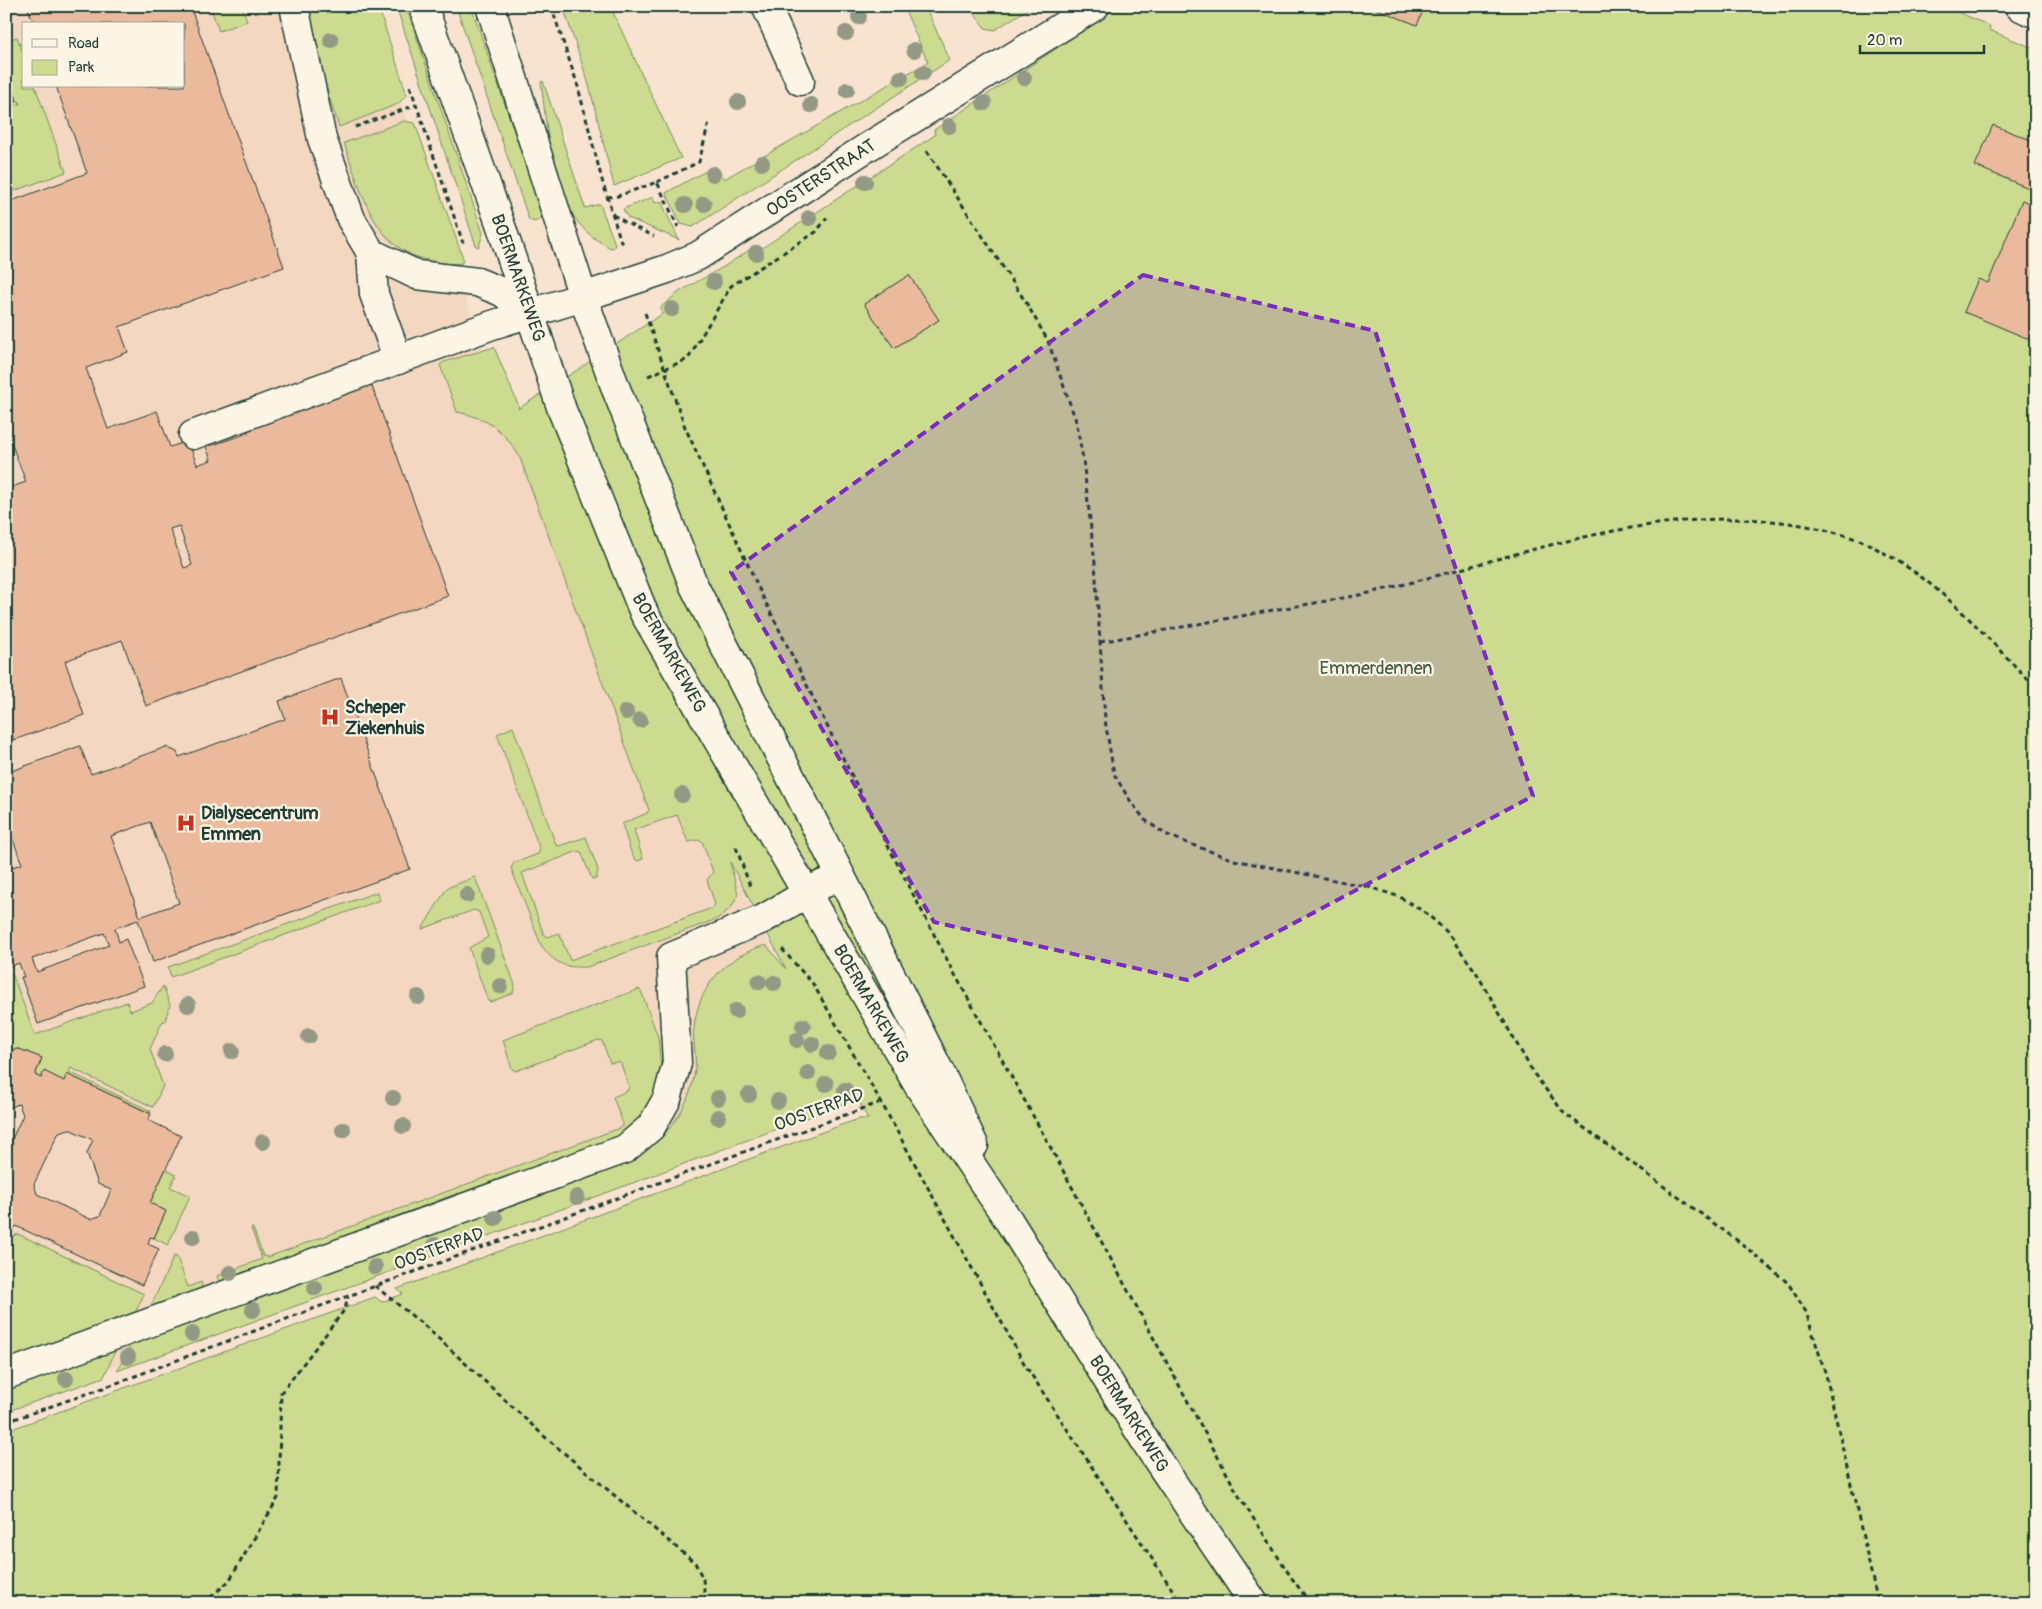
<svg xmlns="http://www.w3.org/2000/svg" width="2042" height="1609" viewBox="0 0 2042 1609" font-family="Pangolin,sans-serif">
	<rect width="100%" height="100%" fill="#f7e3cf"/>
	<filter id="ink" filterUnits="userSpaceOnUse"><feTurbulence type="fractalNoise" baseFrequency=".02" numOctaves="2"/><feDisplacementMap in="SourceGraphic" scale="10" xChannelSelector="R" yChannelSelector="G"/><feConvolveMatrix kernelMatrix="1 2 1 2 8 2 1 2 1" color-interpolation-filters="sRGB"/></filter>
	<g filter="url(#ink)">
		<path fill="#f3d7c0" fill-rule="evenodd" d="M6 6H369L505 418 767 939 806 1009 857 1095 6 1406ZM24 24H184V86H24Z"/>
		<g fill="#ccdb8f" stroke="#768c62">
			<path d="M210 6H242L247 21 219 31Z"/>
			<path d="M307 6H378L407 95 398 104 339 127 327 91Z"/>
			<path d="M396 6H406L483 233 479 247 476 246Z"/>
			<path d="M456 6H471L542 212 541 218 535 222 529 220Z"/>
			<path d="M563 6H610L681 158 614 186 589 85Z"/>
			<path d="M903 6H925L950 60 693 227 681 224 666 193 669 191 715 166 724 179 928 62Z"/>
			<path d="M969 6H1032L995 30 985 28Z"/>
			<path d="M1120 6H1944L1990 26 1989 30 2036 49V1603H6V1431L375 1297 382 1302 403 1294 397 1289 844 1124 859 1119H868L854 1092 846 1102 841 1105 598 1196 117 1371 130 1345 614 1167C624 1162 636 1158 645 1152 671 1132 691 1103 695 1070 697 1056 692 1042 694 1028 698 986 726 956 766 945L786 969 730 862 738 894 731 908 717 919 587 967C564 968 555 964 541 945L511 868 514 863 538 854 540 850 497 734 513 727 556 845 559 846 586 837 598 870 596 879H592L581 852 578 851 522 873 544 935 548 937 559 933 570 960 712 908 715 904 707 880 713 872 702 841 698 840 688 842 677 815 634 830 643 859 637 861 632 855 622 824 647 813 649 810 520 458C505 431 488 418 457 412L440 365 444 362 494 347 519 407 518 409 662 314 661 307 679 292 725 266 757 245 762 248 935 135 934 130Z"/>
			<path d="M17 37 24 56V86H35L66 172 6 194V109L20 104 19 101 6 106V104L17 100 6 72V41Z"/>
			<path d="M543 81 585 208 600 204 615 244 614 247 611 248C549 220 549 139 541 82Z"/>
			<path d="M404 121 415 123 463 258 462 263C452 265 442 263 431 261 373 250 361 191 344 143Z"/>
			<path d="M653 197 655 203 661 201 679 240 633 220 628 218 623 209Z"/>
			<path d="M475 877 515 985 513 993 491 1002 488 1001 469 948 488 937 479 912 474 910 422 929 447 888Z"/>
			<path d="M377 892 380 900 171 977 168 967Z"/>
			<path d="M12 973 35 1035 127 1002 130 1011 152 1003 163 986 170 1005 165 1021 162 1022 150 1049 163 1086 153 1107 71 1068 69 1072 151 1111 150 1113 67 1074 64 1081 44 1072 41 1078 35 1075 42 1058 19 1049 6 1050V975Z"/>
			<path d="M639 989 641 991 658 1037 661 1069 655 1093 643 1114 636 1123 618 1139 460 1197 458 1193 219 1283 217 1276 262 1259 251 1228H253L263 1256 268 1257 620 1128 623 1124 613 1097 627 1091 629 1087 621 1064 619 1062 610 1063 602 1041 598 1040 516 1071 512 1069 503 1040Z"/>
			<path d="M166 1169 176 1175 170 1187 190 1196 168 1245 154 1238 166 1211 150 1203Z"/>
			<path d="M18 1234 144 1294 134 1315 6 1362V1239Z"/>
			<path d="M174 1256 177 1257 188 1287 201 1282 203 1289 149 1310Z"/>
			<path d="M116 1349 104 1377 6 1412V1390Z"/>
		</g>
		<g fill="#ebba9c" stroke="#1f3d34" fill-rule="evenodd">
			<path d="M27 6H190L284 267 119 327 128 352 86 368 108 429 157 411 170 447 188 441 197 465 211 460 199 428 203 427 210 446 248 433 246 425 370 381 448 596 146 706 122 640 65 661 84 715 14 740 6 720V489L26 482 6 429V203L87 173 56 86H184V24H34ZM179 526 192 565 184 568 170 529Z"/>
			<path d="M1375 6H1425L1417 25 1374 8Z"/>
			<path d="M6 72 17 100 6 104Z"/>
			<path d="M1993 125 2036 142V191L1975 166Z"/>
			<path d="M2022 200 2036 206V342L1964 312 1978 279 1988 283Z"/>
			<path d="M909 275 939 320 894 348 864 304Z"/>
			<path d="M341 678 410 869 153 962 138 920 115 928 119 942 126 939 144 986 38 1024 21 977H24L19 963 6 968V869L22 864 8 826H6V773L80 746 91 774 166 747 177 752 179 757 285 719 279 701ZM150 822 179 903 140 917 111 836ZM104 933 109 945 37 972 32 959Z"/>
			<path d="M19 1049 42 1058 35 1075 41 1078 44 1071 64 1081 67 1074 151 1114 148 1120 181 1136 150 1203 166 1211 154 1238 150 1237 148 1244 159 1249 142 1285 16 1226 14 1229 6 1232V1152L23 1115 19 1104 6 1109V1050ZM69 1129 93 1140 87 1153 98 1184 111 1190 100 1216 90 1219 37 1194 34 1184 59 1132Z"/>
		</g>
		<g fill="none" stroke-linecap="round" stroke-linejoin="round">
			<g stroke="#1f3d34" stroke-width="31">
				<g id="minor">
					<path d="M294 6 322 139 351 219 371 253 417 275 477 282 502 292 530 314"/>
					<path d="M423 6 502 229 562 410 644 613 918 1085 1009 1221 1152 1452 1254 1603"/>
					<path d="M490 6 583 297 616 389 694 586 940 1072 974 1145"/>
					<path d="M766 6 800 81"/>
					<path d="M2019 6 2036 14"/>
					<path d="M371 253 374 294 398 360"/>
					<path d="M193 435 492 325 583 297 667 269 698 256 866 148 1095 6"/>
					<path d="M6 1375 625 1149 651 1127 667 1099 677 1063 671 957 763 919 823 884"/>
				</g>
			</g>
			<g stroke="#1f3d34" stroke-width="3" stroke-dasharray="5 4" stroke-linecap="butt">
				<path d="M551 6 577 83 602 180 622 245"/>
				<path d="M410 86 463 243"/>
				<path d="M355 127 416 105"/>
				<path d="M927 151 1027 304 1048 341 1076 421 1083 459 1095 563 1105 720 1114 774 1129 799 1145 820 1165 834 1190 844 1234 860 1369 887 1400 897 1426 913 1446 931 1476 972 1534 1074 1564 1113 1742 1244 1788 1283 1806 1312 1826 1375 1878 1603"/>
				<path d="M657 182 699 162 709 122"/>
				<path d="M607 197 618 196 657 182 678 227"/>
				<path d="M613 215 634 227 654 236"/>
				<path d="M645 313 685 427 759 589 858 788 953 971 1047 1141 1239 1496 1291 1577 1310 1603"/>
				<path d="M648 376 688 359 731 286 816 232 827 218"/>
				<path d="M1100 642C1160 631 1220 620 1279 609 1309 604 1340 599 1369 593 1527 556 1697 483 1859 540 1868 543 1877 549 1886 554 1945 587 1989 640 2036 688"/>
				<path d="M736 847 750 886"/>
				<path d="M782 949 813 984 881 1102 1025 1365 1181 1603"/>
				<path d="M375 1286 426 1327 545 1437 695 1563 703 1579 705 1603"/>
				<path d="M6 1422 106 1387 318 1307 881 1102"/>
				<path d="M204 1603 229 1581 278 1498 281 1393 345 1309 348 1297"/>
			</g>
			<use href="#minor" stroke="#fcf5e5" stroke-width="28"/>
		</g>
		<g fill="#939984">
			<circle cx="859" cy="17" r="8"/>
			<circle cx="846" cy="33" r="8"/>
			<circle cx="331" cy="40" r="8"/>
			<circle cx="914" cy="50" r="8"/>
			<circle cx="923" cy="73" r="8"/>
			<circle cx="901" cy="78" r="8"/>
			<circle cx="1024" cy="78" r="8"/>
			<circle cx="847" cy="90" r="8"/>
			<circle cx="738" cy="102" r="8"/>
			<circle cx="984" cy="103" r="8"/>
			<circle cx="811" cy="105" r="8"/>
			<circle cx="949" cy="126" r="8"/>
			<circle cx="762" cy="163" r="8"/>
			<circle cx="713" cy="174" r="8"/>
			<circle cx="865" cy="182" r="8"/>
			<circle cx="704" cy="204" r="8"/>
			<circle cx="685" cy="205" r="8"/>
			<circle cx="809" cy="218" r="8"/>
			<circle cx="756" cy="253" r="8"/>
			<circle cx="714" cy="282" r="8"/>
			<circle cx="672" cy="309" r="8"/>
			<circle cx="626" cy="712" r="8"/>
			<circle cx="640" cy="720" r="8"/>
			<circle cx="682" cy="795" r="8"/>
			<circle cx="467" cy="895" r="8"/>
			<circle cx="487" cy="955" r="8"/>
			<circle cx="759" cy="982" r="8"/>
			<circle cx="774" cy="983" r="8"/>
			<circle cx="500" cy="986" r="8"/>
			<circle cx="418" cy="997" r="8"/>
			<circle cx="188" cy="1005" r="8"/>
			<circle cx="736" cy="1011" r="8"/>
			<circle cx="803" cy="1026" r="8"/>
			<circle cx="309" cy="1036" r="8"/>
			<circle cx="797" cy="1040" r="8"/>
			<circle cx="812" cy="1044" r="8"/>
			<circle cx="232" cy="1051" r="8"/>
			<circle cx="828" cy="1053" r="8"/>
			<circle cx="165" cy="1054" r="8"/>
			<circle cx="808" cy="1073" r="8"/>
			<circle cx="826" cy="1084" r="8"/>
			<circle cx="845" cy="1090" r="8"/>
			<circle cx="749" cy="1095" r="8"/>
			<circle cx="393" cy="1098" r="8"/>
			<circle cx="718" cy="1098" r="8"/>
			<circle cx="778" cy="1101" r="8"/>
			<circle cx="718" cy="1117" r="8"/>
			<circle cx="403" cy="1126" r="8"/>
			<circle cx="343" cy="1130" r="8"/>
			<circle cx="263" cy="1142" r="8"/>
			<circle cx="577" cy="1197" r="8"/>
			<circle cx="495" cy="1218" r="8"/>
			<circle cx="193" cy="1237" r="8"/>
			<circle cx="435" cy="1245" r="8"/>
			<circle cx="375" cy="1267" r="8"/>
			<circle cx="230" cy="1273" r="8"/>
			<circle cx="315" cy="1288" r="8"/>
			<circle cx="253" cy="1310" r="8"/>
			<circle cx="192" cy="1334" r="8"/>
			<circle cx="128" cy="1357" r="8"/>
			<circle cx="66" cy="1379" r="8"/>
		</g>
	</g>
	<path fill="#7b2cbf" fill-opacity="0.2" stroke="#7b2cbf" stroke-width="4" stroke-dasharray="10 6" stroke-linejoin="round" d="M1143 275 1375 331 1533 796 1187 980 934 922 731 572Z"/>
	<defs>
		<g id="hospital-bare" transform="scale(1.5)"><path d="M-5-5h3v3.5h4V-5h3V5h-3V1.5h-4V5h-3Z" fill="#c8321e" stroke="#fcf5e5" stroke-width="2.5" paint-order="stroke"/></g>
	</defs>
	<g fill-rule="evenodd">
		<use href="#hospital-bare" x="330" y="717"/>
		<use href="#hospital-bare" x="186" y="823"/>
	</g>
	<g text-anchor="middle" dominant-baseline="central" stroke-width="4.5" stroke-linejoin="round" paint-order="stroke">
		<g font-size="18" fill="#1f3d34" stroke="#fcf5e5">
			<text transform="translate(821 178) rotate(-33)">OOSTERSTRAAT</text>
			<text transform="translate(518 278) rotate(71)">BOERMARKEWEG</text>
			<text transform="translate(669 653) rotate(61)">BOERMARKEWEG</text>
			<text transform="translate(871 1004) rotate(60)">BOERMARKEWEG</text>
			<text transform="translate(819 1110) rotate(-20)">OOSTERPAD</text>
			<text transform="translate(439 1249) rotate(-20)">OOSTERPAD</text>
			<text transform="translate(1129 1414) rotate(58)">BOERMARKEWEG</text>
		</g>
		<g font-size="18" fill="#425d46" stroke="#fcf5e5">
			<text x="1376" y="668">Emmerdennen</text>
		</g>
		<g font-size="18" font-weight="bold" fill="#1f3d34" stroke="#fcf5e5" text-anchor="start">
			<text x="345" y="707">Scheper<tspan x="345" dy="21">Ziekenhuis</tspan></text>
			<text x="201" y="813">Dialysecentrum<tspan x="201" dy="21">Emmen</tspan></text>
		</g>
	</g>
	<rect width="2042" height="1609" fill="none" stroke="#fcf5e5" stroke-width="25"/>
	<rect x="12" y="12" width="2017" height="1584" fill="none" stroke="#1f3d34" stroke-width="2" filter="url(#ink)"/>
	<rect x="22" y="22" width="162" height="65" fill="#fcf5e5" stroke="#a4ab9e"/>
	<rect x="32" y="39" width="25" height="8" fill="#fcf5e5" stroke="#a4ab9e"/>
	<text x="68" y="48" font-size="15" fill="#1f3d34">Road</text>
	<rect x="32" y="60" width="25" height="15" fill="#ccdb8f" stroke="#a4ab9e"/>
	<text x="68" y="72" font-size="15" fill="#1f3d34">Park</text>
	<path d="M1860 45v8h124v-8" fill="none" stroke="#1f3d34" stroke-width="2.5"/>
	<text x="1867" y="45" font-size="15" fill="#1f3d34" stroke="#fcf5e5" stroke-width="4" paint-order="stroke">20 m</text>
</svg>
